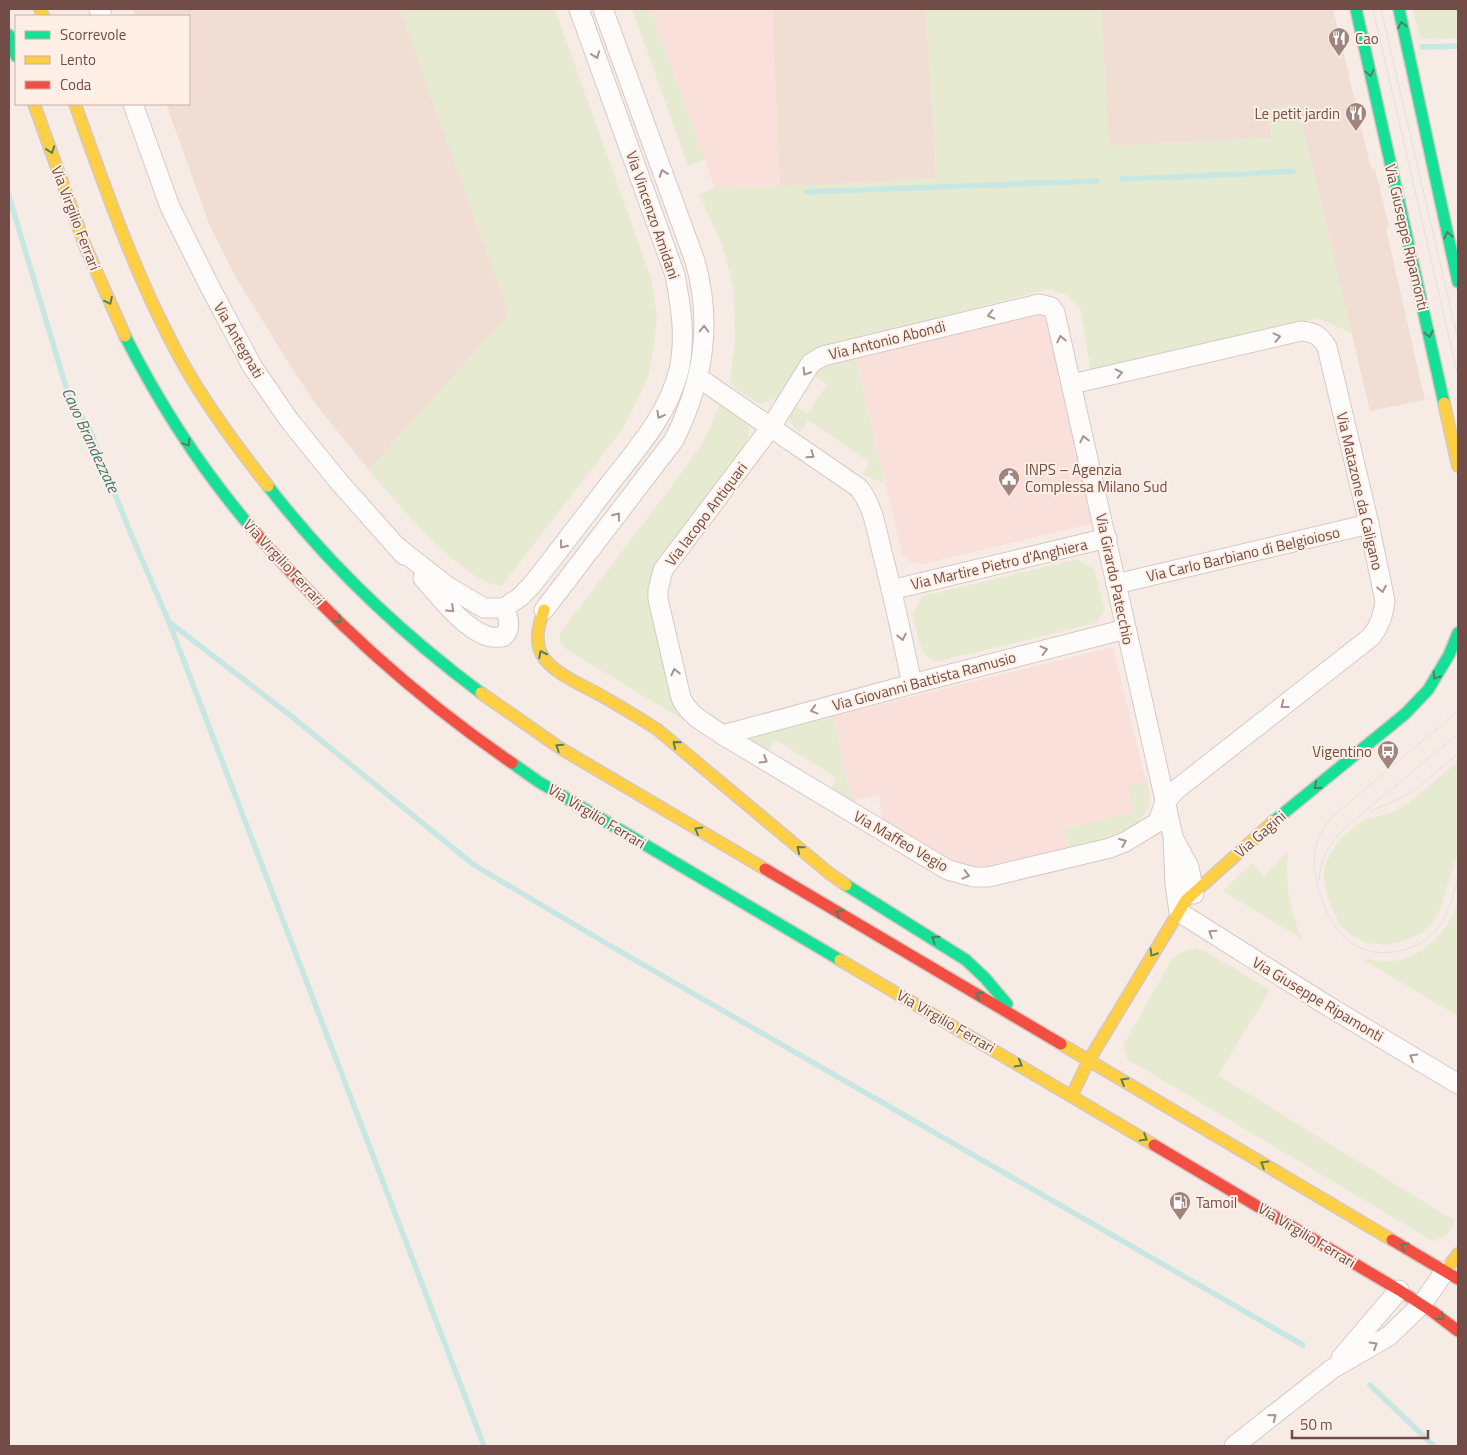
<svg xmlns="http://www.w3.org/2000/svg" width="1467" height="1455" viewBox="0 0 1467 1455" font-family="'Titillium Web',sans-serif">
	<rect width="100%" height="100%" fill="#f6ece5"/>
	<g fill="#f0ded4">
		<path d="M133 9H400L509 314 369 470 317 406 288 362 235 276 210 226 166 104H189V16H135Z"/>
		<path d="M772 9H926L936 178 868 183 780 186Z"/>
		<path d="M1101 9H1333L1371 168 1375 169 1389 227 1386 229 1425 400 1370 411 1297 102 1271 138 1109 146Z"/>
	</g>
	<g fill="#f9e0db">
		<path d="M650 9H772L780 186 715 188Z"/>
		<path d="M1034 312 1047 315 1093 522 1090 524 924 564 910 562 902 554 856 359 857 354Z"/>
		<path d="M1113 647 1150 798V803L1144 814 1136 823 1126 830 1114 836 1056 851 991 866H968L958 863 883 820 878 795 852 801 833 716Z"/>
	</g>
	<g fill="#e6ead0">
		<path d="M400 9H555L651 278 657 316 654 344 649 374 639 397 621 431 503 584 500 586C464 583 392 498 369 470L509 314Z"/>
		<path d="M632 9H650L705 160 688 166Z"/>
		<path d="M926 9H1101L1109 146 1271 138 1268 109 1297 102 1352 333 1317 318 1091 373 1081 310 1067 295 1048 289 820 349 803 357 777 398 759 404 730 385 735 338 733 285 722 245 699 194 715 188 868 183 936 178Z"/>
		<path d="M1413 9H1458V38L1420 39Z"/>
		<path d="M857 354 856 359 885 484 862 474 869 462 808 420 800 432C789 424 787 416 795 405L807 414 827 384 814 375 823 364Z"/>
		<path d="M721 403 743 418 747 423 749 428 748 440 725 476 659 565 683 717 688 723 566 649 560 642V633L684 470 704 440Z"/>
		<path d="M1077 559 1094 569 1105 611 1096 623 935 662 922 652 912 615 923 596Z"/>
		<path d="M833 716 852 801 846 800 830 790 837 778 775 740 768 752 752 741V737L756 735Z"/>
		<path d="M1458 761V851L1442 904 1434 921 1422 933 1406 940 1387 945 1368 943 1352 936 1339 924 1328 899 1323 874 1327 860 1339 840 1364 820 1391 813 1409 803Z"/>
		<path d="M1147 781C1148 788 1151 794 1150 801 1146 833 1093 841 1069 848L1064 829 1134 812 1128 786Z"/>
		<path d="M1288 851C1285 887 1289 906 1302 939L1223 891 1252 863 1264 876Z"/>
		<path d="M1458 902V1016L1362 959C1375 960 1390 963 1402 959 1430 951 1449 929 1458 902Z"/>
		<path d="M1194 948 1206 952 1270 990 1218 1075 1455 1221 1447 1235 1433 1241 1127 1059 1124 1044 1172 959 1182 952Z"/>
	</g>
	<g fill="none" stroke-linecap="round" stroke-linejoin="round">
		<g stroke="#c8e7e2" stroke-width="5.5">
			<path d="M1422 47 1458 46"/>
			<path d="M1122 179 1245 174 1293 171"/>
			<path d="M807 192 1097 181"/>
			<path d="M9 196 68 394 89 428 130 532 169 622 484 1446"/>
			<path d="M169 622 291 716 474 865 609 945 1303 1345"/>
			<path d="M1370 1385 1434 1446"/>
		</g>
		<g stroke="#d7c9c4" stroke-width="21">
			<g id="street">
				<path d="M99 9 102 16"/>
				<path d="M133 104 170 207 211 289 252 366 289 420 340 483 404 555"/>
				<path d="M699 378 859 488C874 507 877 533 883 556 894 598 903 641 912 684"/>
				<path d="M1072 384 1301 331C1315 332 1320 336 1327 347L1369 524 1385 601C1383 616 1380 625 1371 637L1177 789 1165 802 1158 822 1125 842 1110 848 988 877H974L948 870 723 735C707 724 689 716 681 698L658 599V590L663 570 771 427 811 363 823 356 1039 304 1051 307 1055 313 1173 836 1175 884 1179 912 1328 1006 1458 1084"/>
				<path d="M396 546 447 586 484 608H504L520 597 531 586C557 553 582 520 608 486 636 450 668 415 679 370 686 337 681 307 675 275L579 9"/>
				<path d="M423 578C440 597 463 628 487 636 492 638 497 637 503 637 512 629 509 618 504 608"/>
				<path d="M1116 584 1369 524"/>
				<path d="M891 590 1107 538"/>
				<path d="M544 610 674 440C703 381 713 325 695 261L603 9"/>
				<path d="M723 735 912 684 1126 629"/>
				<path d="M1175 841 1189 867 1194 894"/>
				<path d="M1341 1358 1399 1290"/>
				<path d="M1234 1446 1332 1369 1389 1336 1422 1304 1445 1271"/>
			</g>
		</g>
		<g stroke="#d6c7c2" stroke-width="14">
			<g id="fast">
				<path d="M1356 9 1444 403"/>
				<path d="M1399 9 1458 282"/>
				<path d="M9 35 16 56"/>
				<path d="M125 336C161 407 203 472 255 532"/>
				<path d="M268 486C328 564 402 634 481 693"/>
				<path d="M512 763 539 782 840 960"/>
				<path d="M1274 821 1405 714 1428 690 1449 655 1458 633"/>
				<path d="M846 885 966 960 985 978 1007 1004"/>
			</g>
		</g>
		<g stroke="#d6c7c2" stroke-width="14">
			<g id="slow">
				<path d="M40 9 43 16"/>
				<path d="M34 104 86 248 125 336"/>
				<path d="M75 104C107 193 138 284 185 367 209 409 238 448 268 486"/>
				<path d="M1444 403 1458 466"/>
				<path d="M544 610C539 624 534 640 542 655 552 673 584 686 602 696 621 707 640 718 658 730L829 873 846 885"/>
				<path d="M481 693 560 748 765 869"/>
				<path d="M840 960 1154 1145"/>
				<path d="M1061 1044 1392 1240"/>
				<path d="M1072 1095 1089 1060 1186 900 1274 821"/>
				<path d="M1445 1271 1458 1254"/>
			</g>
		</g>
		<g stroke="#d6c7c2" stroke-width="14">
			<g id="jam">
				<path d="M255 532C330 620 416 697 512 763"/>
				<path d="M765 869 1061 1044"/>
				<path d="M1154 1145 1399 1290 1433 1312 1458 1331"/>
				<path d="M1392 1240 1458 1279"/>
			</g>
		</g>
		<use href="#street" stroke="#fefcfb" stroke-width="19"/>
		<use href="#fast" stroke="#16e098" stroke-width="11"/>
		<use href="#slow" stroke="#ffcf43" stroke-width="11"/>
		<use href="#jam" stroke="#f24e42" stroke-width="11"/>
		<g stroke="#e2e0e2" stroke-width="1">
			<path d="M1373 9 1458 376"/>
			<path d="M1381 9 1458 340"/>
			<path d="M1458 711 1333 816C1310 840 1311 867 1321 897 1333 937 1363 963 1407 949 1420 945 1432 936 1440 925 1449 911 1453 895 1458 879"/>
			<path d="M1371 811 1409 794 1458 754"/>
			<path d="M1319 881C1320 858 1330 842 1346 827L1458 734"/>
		</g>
	</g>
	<defs><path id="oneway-chevron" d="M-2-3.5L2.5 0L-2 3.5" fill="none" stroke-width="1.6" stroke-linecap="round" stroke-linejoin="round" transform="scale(1.25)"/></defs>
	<g stroke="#528063">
		<use href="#oneway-chevron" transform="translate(1402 25) rotate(-102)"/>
		<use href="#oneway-chevron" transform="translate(1370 73) rotate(77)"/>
		<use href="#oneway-chevron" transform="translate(51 150) rotate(70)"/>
		<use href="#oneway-chevron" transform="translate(1448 235) rotate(-102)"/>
		<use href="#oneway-chevron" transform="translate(109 301) rotate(64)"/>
		<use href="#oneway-chevron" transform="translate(1429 334) rotate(77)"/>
		<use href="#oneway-chevron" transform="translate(187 443) rotate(57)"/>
		<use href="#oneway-chevron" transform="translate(338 620) rotate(45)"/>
		<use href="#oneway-chevron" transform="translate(542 654) rotate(-117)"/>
		<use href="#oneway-chevron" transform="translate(1436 676) rotate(122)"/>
		<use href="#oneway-chevron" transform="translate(676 744) rotate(-141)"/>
		<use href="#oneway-chevron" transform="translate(559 747) rotate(-147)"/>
		<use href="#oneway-chevron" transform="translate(1317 786) rotate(141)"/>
		<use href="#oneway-chevron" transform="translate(698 830) rotate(-150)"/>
		<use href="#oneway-chevron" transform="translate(800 849) rotate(-140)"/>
		<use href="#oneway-chevron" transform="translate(839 913) rotate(-150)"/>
		<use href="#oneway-chevron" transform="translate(935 939) rotate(-147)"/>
		<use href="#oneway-chevron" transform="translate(1153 953) rotate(122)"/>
		<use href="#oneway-chevron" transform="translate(979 995) rotate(-150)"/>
		<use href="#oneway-chevron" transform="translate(1019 1064) rotate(30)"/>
		<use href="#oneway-chevron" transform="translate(1124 1081) rotate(-149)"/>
		<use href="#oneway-chevron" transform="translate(1144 1138) rotate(31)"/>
		<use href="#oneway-chevron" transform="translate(1264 1164) rotate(-149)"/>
		<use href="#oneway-chevron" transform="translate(1404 1246) rotate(-149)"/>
		<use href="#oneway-chevron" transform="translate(1441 1317) rotate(37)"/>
	</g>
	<g stroke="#aa938f">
		<use href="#oneway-chevron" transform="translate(596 55) rotate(70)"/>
		<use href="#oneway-chevron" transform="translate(663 173) rotate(-110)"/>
		<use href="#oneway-chevron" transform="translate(991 315) rotate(166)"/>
		<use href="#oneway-chevron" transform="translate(704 329) rotate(-88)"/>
		<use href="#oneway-chevron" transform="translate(1277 337) rotate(-13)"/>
		<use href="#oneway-chevron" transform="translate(1061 339) rotate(-103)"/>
		<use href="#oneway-chevron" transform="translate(806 372) rotate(122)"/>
		<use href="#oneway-chevron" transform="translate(1119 373) rotate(-13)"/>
		<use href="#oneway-chevron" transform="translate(660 415) rotate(119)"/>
		<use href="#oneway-chevron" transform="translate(1084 439) rotate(-103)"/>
		<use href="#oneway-chevron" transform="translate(811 455) rotate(35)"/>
		<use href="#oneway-chevron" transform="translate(617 516) rotate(-52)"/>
		<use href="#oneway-chevron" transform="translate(563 545) rotate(128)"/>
		<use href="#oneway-chevron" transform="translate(1382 589) rotate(79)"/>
		<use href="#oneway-chevron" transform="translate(451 609) rotate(43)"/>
		<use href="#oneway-chevron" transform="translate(902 637) rotate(78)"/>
		<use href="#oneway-chevron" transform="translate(1044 650) rotate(-14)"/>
		<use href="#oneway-chevron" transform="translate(675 672) rotate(-103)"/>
		<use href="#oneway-chevron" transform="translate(1284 705) rotate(142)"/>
		<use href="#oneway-chevron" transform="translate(814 710) rotate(165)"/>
		<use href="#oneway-chevron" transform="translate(764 760) rotate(31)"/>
		<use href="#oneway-chevron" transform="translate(1123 842) rotate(-23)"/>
		<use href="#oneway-chevron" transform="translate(966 875) rotate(14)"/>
		<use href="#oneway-chevron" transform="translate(1212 933) rotate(-147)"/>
		<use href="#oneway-chevron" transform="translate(1413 1057) rotate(-149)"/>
		<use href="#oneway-chevron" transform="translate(1374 1345) rotate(-31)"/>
		<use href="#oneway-chevron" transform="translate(1273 1417) rotate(-39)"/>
	</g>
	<defs>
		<g id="restaurant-pin" transform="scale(1.125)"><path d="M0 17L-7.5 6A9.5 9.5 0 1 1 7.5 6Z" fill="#a0857e" stroke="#ffefe5"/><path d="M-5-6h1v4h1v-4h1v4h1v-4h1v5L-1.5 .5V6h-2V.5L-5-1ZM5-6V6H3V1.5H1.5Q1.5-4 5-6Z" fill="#fff"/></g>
		<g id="civic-pin" transform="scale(1.125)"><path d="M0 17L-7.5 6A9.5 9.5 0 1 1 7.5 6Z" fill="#a0857e" stroke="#ffefe5"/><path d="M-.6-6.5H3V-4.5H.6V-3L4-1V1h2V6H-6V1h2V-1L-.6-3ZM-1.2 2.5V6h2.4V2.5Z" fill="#fff"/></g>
		<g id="bus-pin" transform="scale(1.125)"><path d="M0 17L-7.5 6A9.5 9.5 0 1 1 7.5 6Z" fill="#a0857e" stroke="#ffefe5"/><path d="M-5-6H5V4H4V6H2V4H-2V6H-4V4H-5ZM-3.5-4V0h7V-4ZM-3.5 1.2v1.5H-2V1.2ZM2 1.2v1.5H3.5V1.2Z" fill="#fff"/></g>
		<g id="fuel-pin" transform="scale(1.125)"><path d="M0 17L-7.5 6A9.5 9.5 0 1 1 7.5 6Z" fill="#a0857e" stroke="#ffefe5"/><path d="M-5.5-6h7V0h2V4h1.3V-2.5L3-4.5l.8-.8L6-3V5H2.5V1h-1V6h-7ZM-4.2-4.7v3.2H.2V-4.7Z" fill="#fff"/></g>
	</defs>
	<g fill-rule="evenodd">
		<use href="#restaurant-pin" x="1339" y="38"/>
		<use href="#restaurant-pin" x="1356" y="113"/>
		<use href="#civic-pin" x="1009" y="478"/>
		<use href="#bus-pin" x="1388" y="751"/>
		<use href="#fuel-pin" x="1180" y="1202"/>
	</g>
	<g text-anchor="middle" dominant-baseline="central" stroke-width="4" stroke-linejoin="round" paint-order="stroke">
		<g font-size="15" fill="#724d47" stroke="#ffefe5" text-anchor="start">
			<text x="1355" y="38">Cao</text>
			<text x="1340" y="113" text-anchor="end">Le petit jardin</text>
			<text x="1025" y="469">INPS – Agenzia<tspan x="1025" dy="17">Complessa Milano Sud</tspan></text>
			<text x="1372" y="751" text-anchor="end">Vigentino</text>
			<text x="1196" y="1202">Tamoil</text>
		</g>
		<g font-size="15" fill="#724d47" stroke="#ffefe5">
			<text transform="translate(653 215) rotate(71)">Via Vincenzo Amidani</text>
			<text transform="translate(76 218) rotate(69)">Via Virgilio Ferrari</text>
			<text transform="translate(1407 237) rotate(77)">Via Giuseppe Ripamonti</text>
			<text transform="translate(239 340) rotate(60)">Via Antegnati</text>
			<text transform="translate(887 340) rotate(-14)">Via Antonio Abondi</text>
			<text transform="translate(1360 491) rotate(77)">Via Matazone da Caligano</text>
			<text transform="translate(706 514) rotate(-53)">Via Iacopo Antiquari</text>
			<text transform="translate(1243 554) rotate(-13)">Via Carlo Barbiano di Belgioioso</text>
			<text transform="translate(284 562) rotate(47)">Via Virgilio Ferrari</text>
			<text transform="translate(999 564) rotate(-13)">Via Martire Pietro d'Anghiera</text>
			<text transform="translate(1115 579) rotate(78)">Via Girardo Patecchio</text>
			<text transform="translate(924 681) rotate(-15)">Via Giovanni Battista Ramusio</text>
			<text transform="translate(597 816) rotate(31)">Via Virgilio Ferrari</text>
			<text transform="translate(1260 834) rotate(-41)">Via Gagini</text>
			<text transform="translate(901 841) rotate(30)">Via Maffeo Vegio</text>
			<text transform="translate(1318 999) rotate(31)">Via Giuseppe Ripamonti</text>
			<text transform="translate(946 1021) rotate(30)">Via Virgilio Ferrari</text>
			<text transform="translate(1307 1235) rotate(31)">Via Virgilio Ferrari</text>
		</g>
		<g font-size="16" font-style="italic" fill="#3c7875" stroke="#ffefe5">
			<text transform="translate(91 440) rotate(65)">Cavo Brandezzate</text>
		</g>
	</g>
	<rect width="1467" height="1455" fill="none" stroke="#724d47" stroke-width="20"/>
	<rect x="15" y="15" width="175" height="90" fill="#ffefe5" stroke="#c7aea6"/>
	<rect x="25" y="31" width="25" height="8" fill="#16e098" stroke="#c7aea6"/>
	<text x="60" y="40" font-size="15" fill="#724d47">Scorrevole</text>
	<rect x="25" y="56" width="25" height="8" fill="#ffcf43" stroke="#c7aea6"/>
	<text x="60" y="65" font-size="15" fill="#724d47">Lento</text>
	<rect x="25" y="81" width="25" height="8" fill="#f24e42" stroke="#c7aea6"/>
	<text x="60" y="90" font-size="15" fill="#724d47">Coda</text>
	<path d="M1292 1430v8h136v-8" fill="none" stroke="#724d47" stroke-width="2.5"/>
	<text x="1300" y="1430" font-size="15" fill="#724d47" stroke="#ffefe5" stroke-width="4" paint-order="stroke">50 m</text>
</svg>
